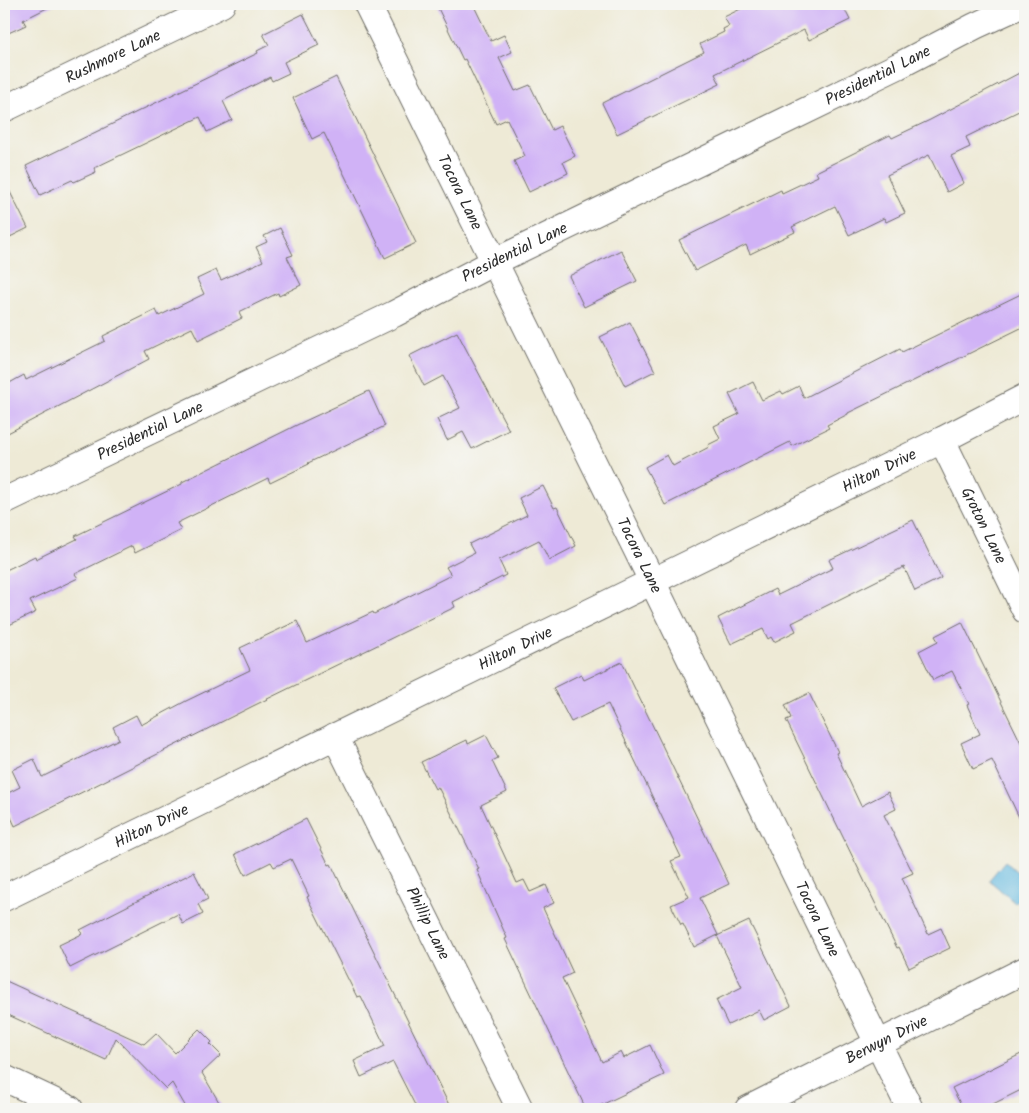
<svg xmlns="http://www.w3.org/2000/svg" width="1029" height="1113" viewBox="0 0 1029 1113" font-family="Kalam,sans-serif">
	<rect width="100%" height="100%" fill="#f6f6f2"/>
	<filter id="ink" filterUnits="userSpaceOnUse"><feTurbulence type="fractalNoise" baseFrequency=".02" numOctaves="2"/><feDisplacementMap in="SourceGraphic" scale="10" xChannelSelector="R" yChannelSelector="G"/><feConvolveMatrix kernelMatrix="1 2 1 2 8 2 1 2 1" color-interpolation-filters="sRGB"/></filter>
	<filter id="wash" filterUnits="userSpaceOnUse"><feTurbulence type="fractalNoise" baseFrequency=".0096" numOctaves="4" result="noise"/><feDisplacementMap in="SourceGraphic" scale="20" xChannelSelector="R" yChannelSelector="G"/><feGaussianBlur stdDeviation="1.12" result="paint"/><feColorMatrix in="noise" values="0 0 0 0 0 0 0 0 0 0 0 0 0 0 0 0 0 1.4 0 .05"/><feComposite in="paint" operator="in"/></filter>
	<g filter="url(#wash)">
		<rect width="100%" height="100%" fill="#eeead6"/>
		<path fill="#64b9e0" stroke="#487286" d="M1005 861 1025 879V892L1015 903 989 880Z"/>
		<g id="blocks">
			<g fill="#d0b2f6">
				<path d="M4 4H55L23 20 26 25 4 35Z"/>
				<path d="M436 4H473L491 41 504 35 512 52 499 58 515 91 530 85 552 130 560 126 575 156 563 162 568 173 529 192 514 161 525 156 507 119 496 124 465 59 463 60Z"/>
				<path d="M751 4H842L850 20 809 40 804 30 715 74 720 84 617 134 602 103 704 52 700 44 724 32 723 29 729 26 724 17Z"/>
				<path d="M303 14 319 45 284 62 289 73 272 81 270 77 223 101 232 120 207 132 200 117 94 168 96 172 74 182 72 180 40 195 26 166 258 53 257 51 269 45 263 34Z"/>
				<path d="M1025 70V108L966 137 970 147 951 156 964 183 947 192 929 155 887 175 905 213 886 222 884 218 849 235 835 206 792 227 795 232 750 254 746 245 695 271 679 240 781 190 782 193 818 176 816 172 890 135 892 138 930 120Z"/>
				<path d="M336 77 416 243 385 258 324 133 312 139 293 98Z"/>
				<path d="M4 180 28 228 4 240Z"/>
				<path d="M280 228 293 255 287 257 301 285 279 296 278 293 239 312 242 318 198 340 192 328 145 351 149 359 4 435V386L24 375 26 380 105 341 103 336 156 310 159 316 204 294 197 279 216 270 221 280 263 261 256 247 267 242 264 236Z"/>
				<path d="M621 250 637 281 584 307 569 276Z"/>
				<path d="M1025 292V326L848 413V414L827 425 829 428 792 446 790 442 665 505 645 467 667 455 673 466 709 447 708 445 720 439 714 426 739 414 729 394 753 382 762 400 781 391 783 394 799 386 804 398 900 349 902 352Z"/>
				<path d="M630 322 655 371 625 386 600 337Z"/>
				<path d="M457 332 509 430 472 449 463 432 447 440 437 419 460 408 443 376 424 386 409 356Z"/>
				<path d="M369 391 385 426 308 463 309 464 270 483 268 478 177 523 181 530 135 553 132 546 75 574 78 578 30 601 36 612 9 625 4 615V571L35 556 36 559 77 539 75 536 182 484V482L305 421Z"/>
				<path d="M543 486 554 508 557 507 576 546 549 560 539 540 499 560 506 575 453 602 455 607 253 706 15 826 4 802V795L20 787 12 770 34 759 42 777 119 739 113 727 136 715 141 725 186 701 250 670 240 648 297 621 307 643 373 612 374 614 451 575 446 567 474 553 469 544 527 515 519 498Z"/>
				<path d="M913 520 941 578 915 591 904 567 792 623 796 631 774 642 771 637 768 639 763 629 731 644 718 618 775 589 778 595 833 568 829 560Z"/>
				<path d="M962 622 1025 751V830L992 760 973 769 961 743 980 734 967 705 969 704 952 671 933 680 919 651 938 641 935 636Z"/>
				<path d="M622 662 729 884 700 898 718 935 694 947 683 924 681 925 671 905 689 897 671 861 681 857 608 704 571 722 553 688 581 674 584 680Z"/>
				<path d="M809 693 838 752 836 753 861 806 888 792 896 809 884 815 913 873 902 878 928 934 941 928 950 948 909 968 899 947 897 948 786 720 791 718 785 705Z"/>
				<path d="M486 735 498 758 492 761 507 792 481 805 517 883 524 880 530 892 546 885 554 903 543 908 573 973 562 978 602 1062 621 1052 624 1058 650 1045 664 1075 593 1109H586L505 939 507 938 477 870 479 869 438 787 435 789 421 762 467 740 468 744Z"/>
				<path d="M306 819 329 865 331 864 451 1109H417L393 1062 361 1077 354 1061 385 1046 361 996 357 997 307 897 309 896 291 859 274 867 271 862 245 875 235 854Z"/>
				<path d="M194 872 208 899 198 904 203 914 183 924 178 914 70 968 59 945 82 934 80 930Z"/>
				<path d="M749 921 791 1006 764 1020 759 1010 728 1025 716 1000 742 987 717 936Z"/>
				<path d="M4 980 144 1044 156 1033 175 1053 199 1029 212 1042 210 1044 221 1055 202 1073 223 1109H187L172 1083 166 1089 116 1038 106 1060 4 1013Z"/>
				<path d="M1025 1052V1088L993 1104 996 1109H963L952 1088Z"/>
			</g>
		</g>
	</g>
	<g filter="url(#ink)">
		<use href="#blocks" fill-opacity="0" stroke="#6f6e67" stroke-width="1"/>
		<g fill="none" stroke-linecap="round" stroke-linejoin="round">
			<g stroke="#6f6e67" stroke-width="28">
				<g id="minor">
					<path id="s1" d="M367 4 652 581 910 1109"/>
					<path id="s2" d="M4 109 222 4"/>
					<path id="s3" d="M942 440 1025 610"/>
					<path id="s4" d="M4 501 394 314 494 262 898 66 975 26 1023 4"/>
					<path id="s5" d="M335 736 520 1109"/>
					<path id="s6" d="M4 898 942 440 1025 397"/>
					<path d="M4 1078 70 1109"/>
					<path id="s7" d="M748 1109 1025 970"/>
				</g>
			</g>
			<use href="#minor" stroke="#fff" stroke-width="26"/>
		</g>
	</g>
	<g text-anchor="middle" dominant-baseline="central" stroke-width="4" stroke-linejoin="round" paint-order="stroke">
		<g font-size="16" fill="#2b2b2b" stroke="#f6f6f2">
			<text stroke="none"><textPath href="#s2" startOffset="121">Rushmore Lane</textPath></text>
			<text stroke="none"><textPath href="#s4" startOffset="972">Presidential Lane</textPath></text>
			<text stroke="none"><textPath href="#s1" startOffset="210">Tocora Lane</textPath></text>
			<text stroke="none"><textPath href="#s4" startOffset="568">Presidential Lane</textPath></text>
			<text stroke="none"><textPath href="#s4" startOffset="162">Presidential Lane</textPath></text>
			<text stroke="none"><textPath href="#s6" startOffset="974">Hilton Drive</textPath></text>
			<text stroke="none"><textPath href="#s3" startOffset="95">Groton Lane</textPath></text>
			<text stroke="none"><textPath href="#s1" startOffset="615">Tocora Lane</textPath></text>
			<text stroke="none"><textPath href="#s6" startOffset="569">Hilton Drive</textPath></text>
			<text stroke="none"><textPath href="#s6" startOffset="164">Hilton Drive</textPath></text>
			<text stroke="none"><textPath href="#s1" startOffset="1020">Tocora Lane</textPath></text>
			<text stroke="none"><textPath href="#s5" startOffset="209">Phillip Lane</textPath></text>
			<text stroke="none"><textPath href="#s7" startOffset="155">Berwyn Drive</textPath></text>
		</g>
	</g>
	<rect width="1029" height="1113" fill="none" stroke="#f6f6f2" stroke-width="20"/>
</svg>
